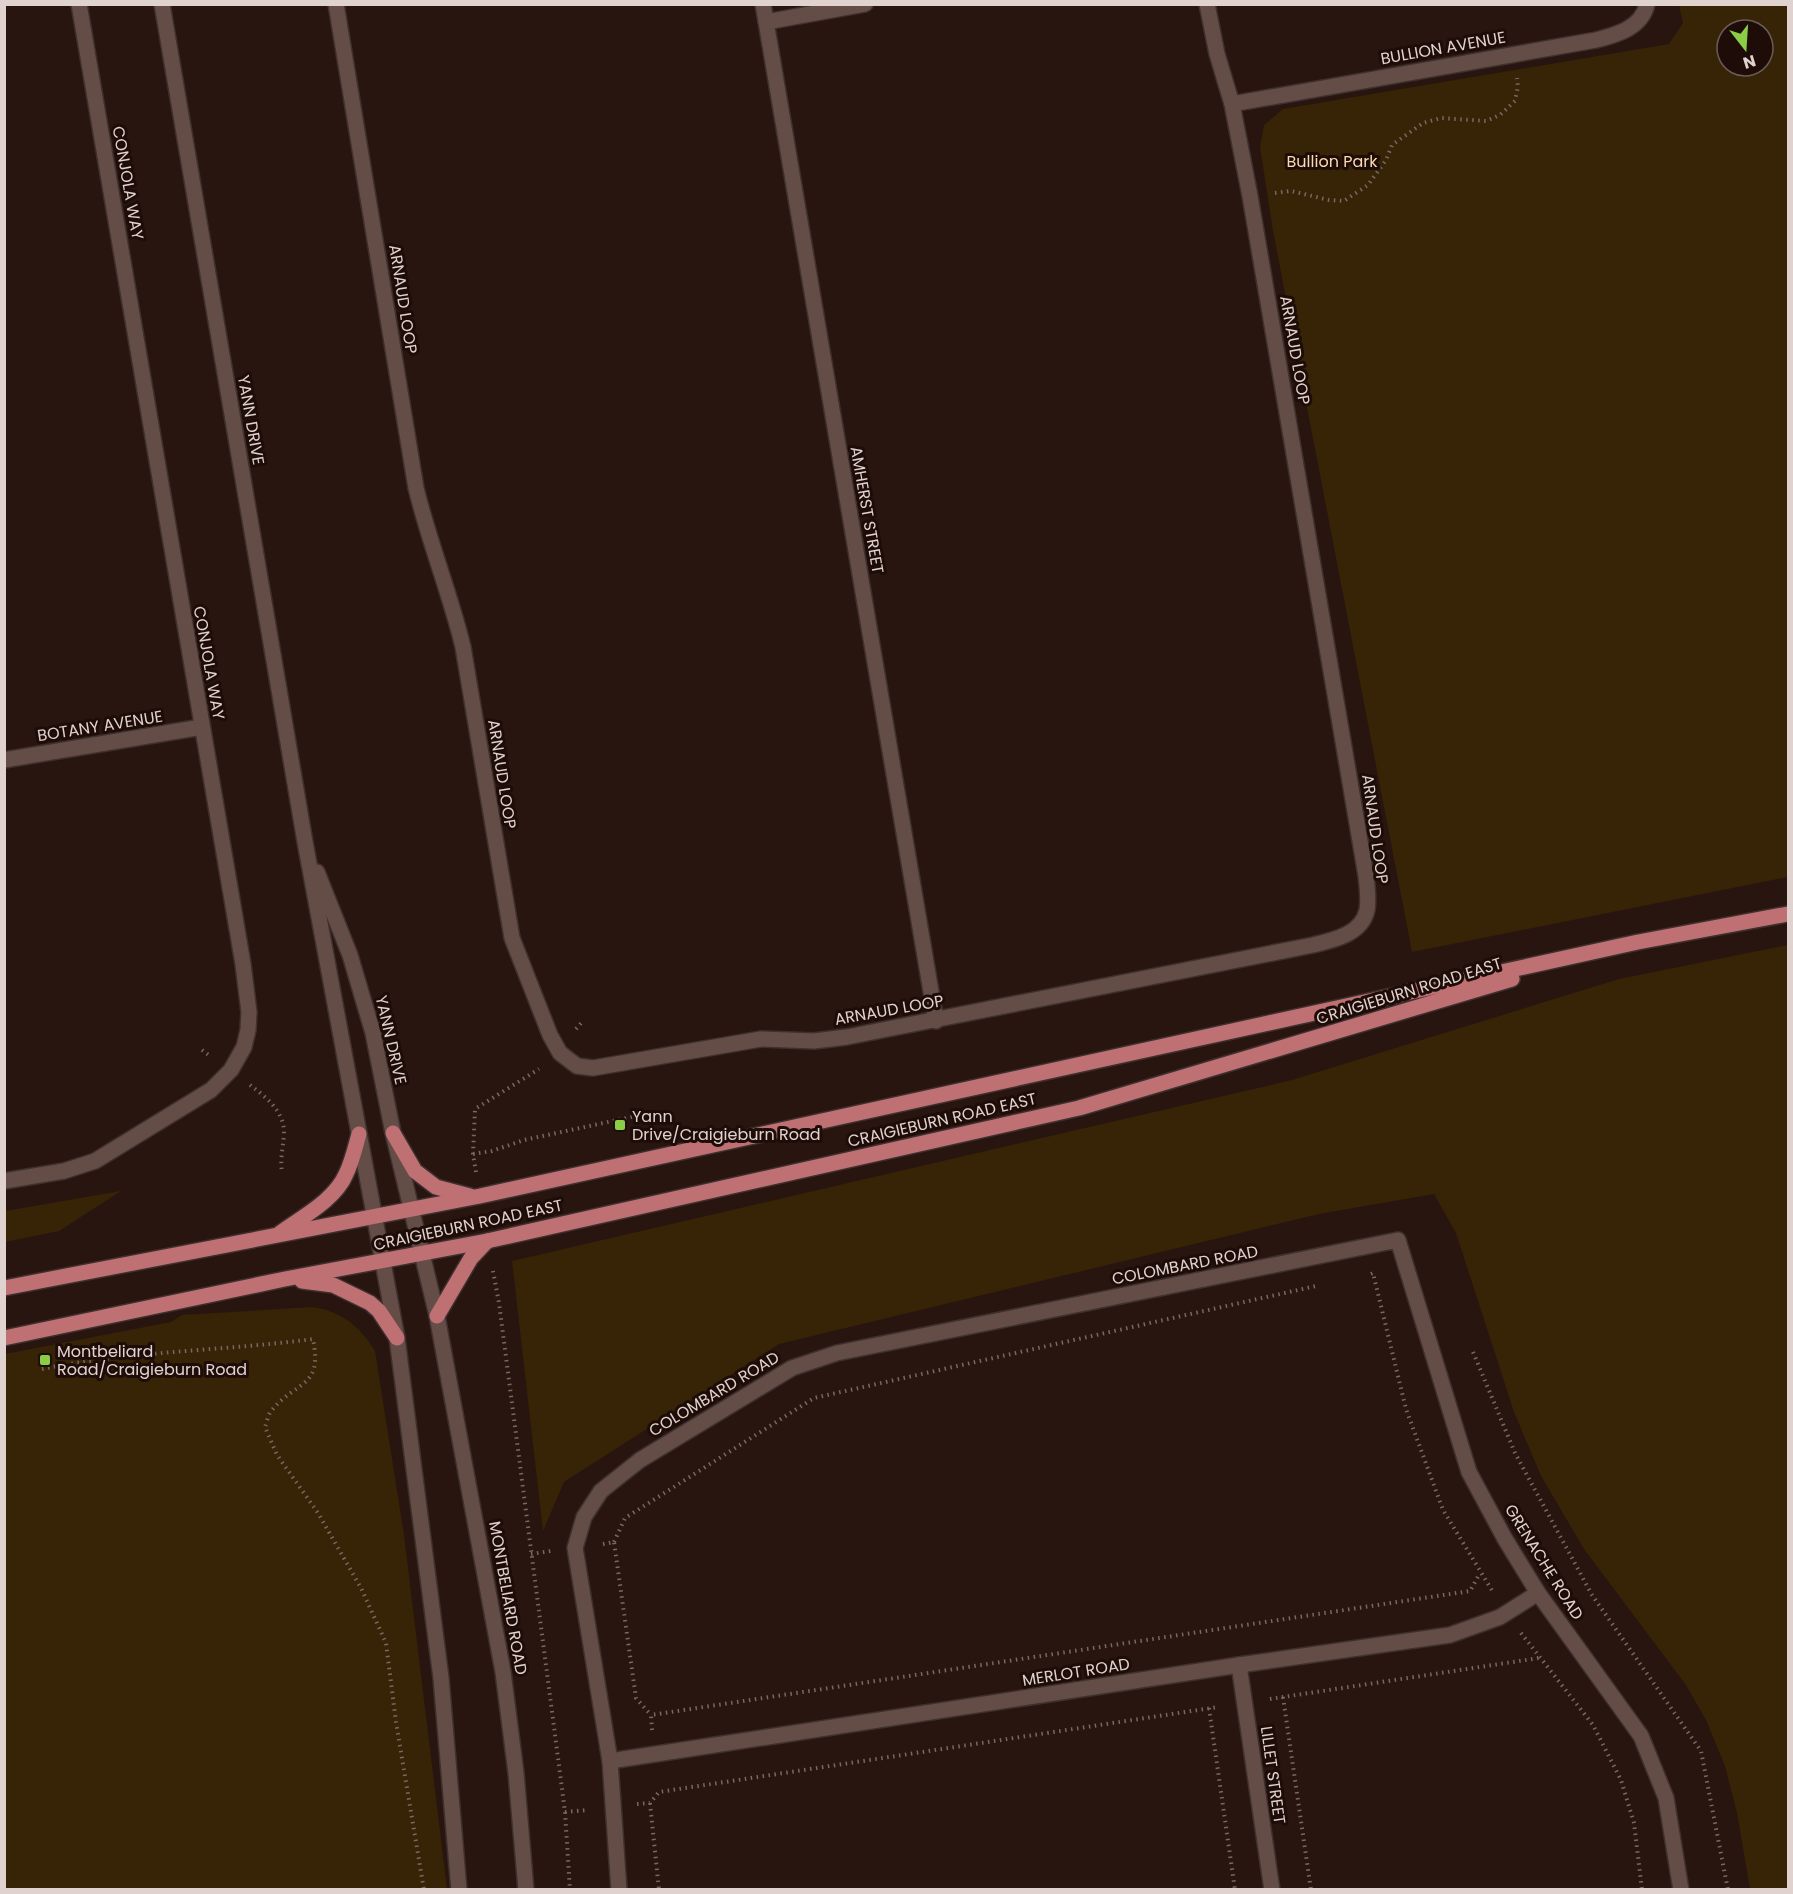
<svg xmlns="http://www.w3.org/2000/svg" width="1793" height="1894" viewBox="0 0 1793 1894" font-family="Poppins,sans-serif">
	<rect width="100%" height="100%" fill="#281510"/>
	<g fill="#372305" fill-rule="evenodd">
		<path d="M1679 5H1788V877L1412 952 1273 231 1260 147 1264 125 1283 109 1669 44 1683 23ZM1727 30H1763V66H1727Z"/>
		<path d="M1788 945V1889H1750L1737 1813 1725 1766 1706 1720 1686 1685 1584 1549 1541 1476 1514 1412 1456 1233 1434 1194 1319 1214 779 1344 564 1482 543 1531 512 1261 1292 1080 1619 979Z"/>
		<path d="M121 1191 59 1231 5 1242V1211Z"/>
		<path d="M311 1307C340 1310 360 1326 375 1351L404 1535 447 1889H5V1354L171 1322 182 1315Z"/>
	</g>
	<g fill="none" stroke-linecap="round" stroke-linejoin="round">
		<g stroke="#3e302e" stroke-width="18">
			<g id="minor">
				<path d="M162 4 305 842 397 1338 441 1678 459 1890"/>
				<path d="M336 4 416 488C429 542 450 593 463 647L512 938 550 1035 560 1053 577 1066 593 1068 761 1039 814 1041 847 1037 1313 945C1334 940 1362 934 1367 910 1369 900 1367 886 1366 876L1250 196 1232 104 1217 54 1207 4"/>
				<path d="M763 4 936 1021"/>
				<path d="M766 22 865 4"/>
				<path d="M1232 104 1596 40C1616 35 1642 28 1647 4"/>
				<path d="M4 760 202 727"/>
				<path d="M317 872 350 955 373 1033 393 1133 437 1316 503 1672 516 1773 526 1890"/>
				<path d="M4 1181 64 1171 95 1161 211 1090 231 1070 244 1047 248 1030 249 1012 243 964 79 4"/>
				<path d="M1239 1665 1272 1890"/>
				<path d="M610 1761 1239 1665 1450 1635 1500 1617 1538 1593"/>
				<path d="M619 1890 610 1761 575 1548 584 1517 601 1491 640 1460 792 1368 837 1353 1398 1240 1469 1472 1505 1539 1538 1593 1641 1736 1666 1798 1681 1890"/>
			</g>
		</g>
		<g stroke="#3e302e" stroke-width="18">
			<g id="major">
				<path d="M393 1133 415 1171 436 1187 470 1196"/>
				<path d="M280 1233C302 1217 335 1200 346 1174 352 1162 355 1148 359 1134"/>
				<path d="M302 1281 333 1285 370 1303 379 1311 397 1338"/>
				<path d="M4 1288 480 1196 1638 942 1788 914"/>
				<path d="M437 1316 471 1258 487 1241"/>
				<path d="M4 1338 285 1279 487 1241 1079 1108 1512 979"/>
			</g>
		</g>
		<g stroke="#796863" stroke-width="4" stroke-dasharray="1.5 4.5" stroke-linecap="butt">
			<path d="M1275 193 1291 191 1329 200 1344 201 1368 185 1386 160 1392 145 1423 123 1441 118 1486 121 1500 115 1515 101 1518 86 1517 78"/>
			<path d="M576 1029 583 1021"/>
			<path d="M202 1050 210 1056"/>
			<path d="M250 1085C266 1097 285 1112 284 1134 283 1148 280 1158 282 1172"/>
			<path d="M473 1154 492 1151 524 1140 650 1113"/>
			<path d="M476 1172 473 1154 475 1109 539 1069"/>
			<path d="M493 1271 499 1303 565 1812 570 1890"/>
			<path d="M1371 1274 1373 1273 1406 1409 1443 1510 1493 1592"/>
			<path d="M1473 1352 1515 1453 1592 1595 1701 1751 1728 1890"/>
			<path d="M42 1369C131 1351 223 1351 313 1339 323 1388 297 1380 272 1410 268 1414 267 1422 265 1427L277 1455 318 1513 361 1588 386 1643 396 1722 424 1890"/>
			<path d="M614 1542 625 1518 814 1398 1316 1286"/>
			<path d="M603 1544 614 1542 636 1698 651 1715"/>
			<path d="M531 1554 551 1551"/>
			<path d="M1521 1633 1593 1725 1621 1780 1634 1823 1642 1890"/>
			<path d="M1283 1697 1311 1890"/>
			<path d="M1270 1699 1539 1658"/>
			<path d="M1209 1708 1235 1890"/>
			<path d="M652 1730 651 1715 1470 1591 1480 1573"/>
			<path d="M650 1803 659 1890"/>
			<path d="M637 1804 650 1803 659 1792 1218 1707"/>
			<path d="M565 1812 588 1810"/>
		</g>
		<use href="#minor" stroke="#644d47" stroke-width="15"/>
		<use href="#major" stroke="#bf7073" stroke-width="15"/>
	</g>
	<g fill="#8bce46" stroke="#1e0c08" stroke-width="2">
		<rect x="614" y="1119" width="12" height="12" rx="3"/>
		<rect x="39" y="1354" width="12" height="12" rx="3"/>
	</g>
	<g text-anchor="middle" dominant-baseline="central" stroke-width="6" stroke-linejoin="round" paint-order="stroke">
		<g font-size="16" fill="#e0d2ce" stroke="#1e0c08">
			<text transform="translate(1443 48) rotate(-10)">BULLION AVENUE</text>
			<text transform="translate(128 183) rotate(80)">CONJOLA WAY</text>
			<text transform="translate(403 299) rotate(81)">ARNAUD LOOP</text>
			<text transform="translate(1295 350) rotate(80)">ARNAUD LOOP</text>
			<text transform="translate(251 420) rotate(80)">YANN DRIVE</text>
			<text transform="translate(867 510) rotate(80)">AMHERST STREET</text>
			<text transform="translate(209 663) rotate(80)">CONJOLA WAY</text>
			<text transform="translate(100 726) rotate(-9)">BOTANY AVENUE</text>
			<text transform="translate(502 774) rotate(81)">ARNAUD LOOP</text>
			<text transform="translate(1375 829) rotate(82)">ARNAUD LOOP</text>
			<text transform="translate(1409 991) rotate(-17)">CRAIGIEBURN ROAD EAST</text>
			<text transform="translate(889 1010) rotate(-10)">ARNAUD LOOP</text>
			<text transform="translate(391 1040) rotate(77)">YANN DRIVE</text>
			<text transform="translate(942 1120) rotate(-13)">CRAIGIEBURN ROAD EAST</text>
			<text transform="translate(468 1225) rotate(-12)">CRAIGIEBURN ROAD EAST</text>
			<text transform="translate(1185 1265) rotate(-11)">COLOMBARD ROAD</text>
			<text transform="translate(714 1394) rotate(-31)">COLOMBARD ROAD</text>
			<text transform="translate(1544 1562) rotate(58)">GRENACHE ROAD</text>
			<text transform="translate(508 1598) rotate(80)">MONTBELIARD ROAD</text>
			<text transform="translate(1076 1672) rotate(-9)">MERLOT ROAD</text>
			<text transform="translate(1273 1775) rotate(82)">LILLET STREET</text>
		</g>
		<g font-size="16" fill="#fadaaf" stroke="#1e0c08">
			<text x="1332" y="161">Bullion Park</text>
		</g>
		<g font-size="16" fill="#e0d2ce" stroke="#1e0c08" text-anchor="start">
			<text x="632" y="1116">Yann<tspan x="632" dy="18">Drive/Craigieburn Road</tspan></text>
			<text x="57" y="1351">Montbeliard<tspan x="57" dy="18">Road/Craigieburn Road</tspan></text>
		</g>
	</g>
	<rect width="1793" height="1894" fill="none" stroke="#e0d2ce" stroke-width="12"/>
	<g transform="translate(1745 48) rotate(163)"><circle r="28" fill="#1e0c08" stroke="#6c5b57" stroke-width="1.5"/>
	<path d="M0-4.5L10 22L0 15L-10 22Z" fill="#8bce46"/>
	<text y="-9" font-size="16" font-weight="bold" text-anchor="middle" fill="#e0d2ce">N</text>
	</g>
</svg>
